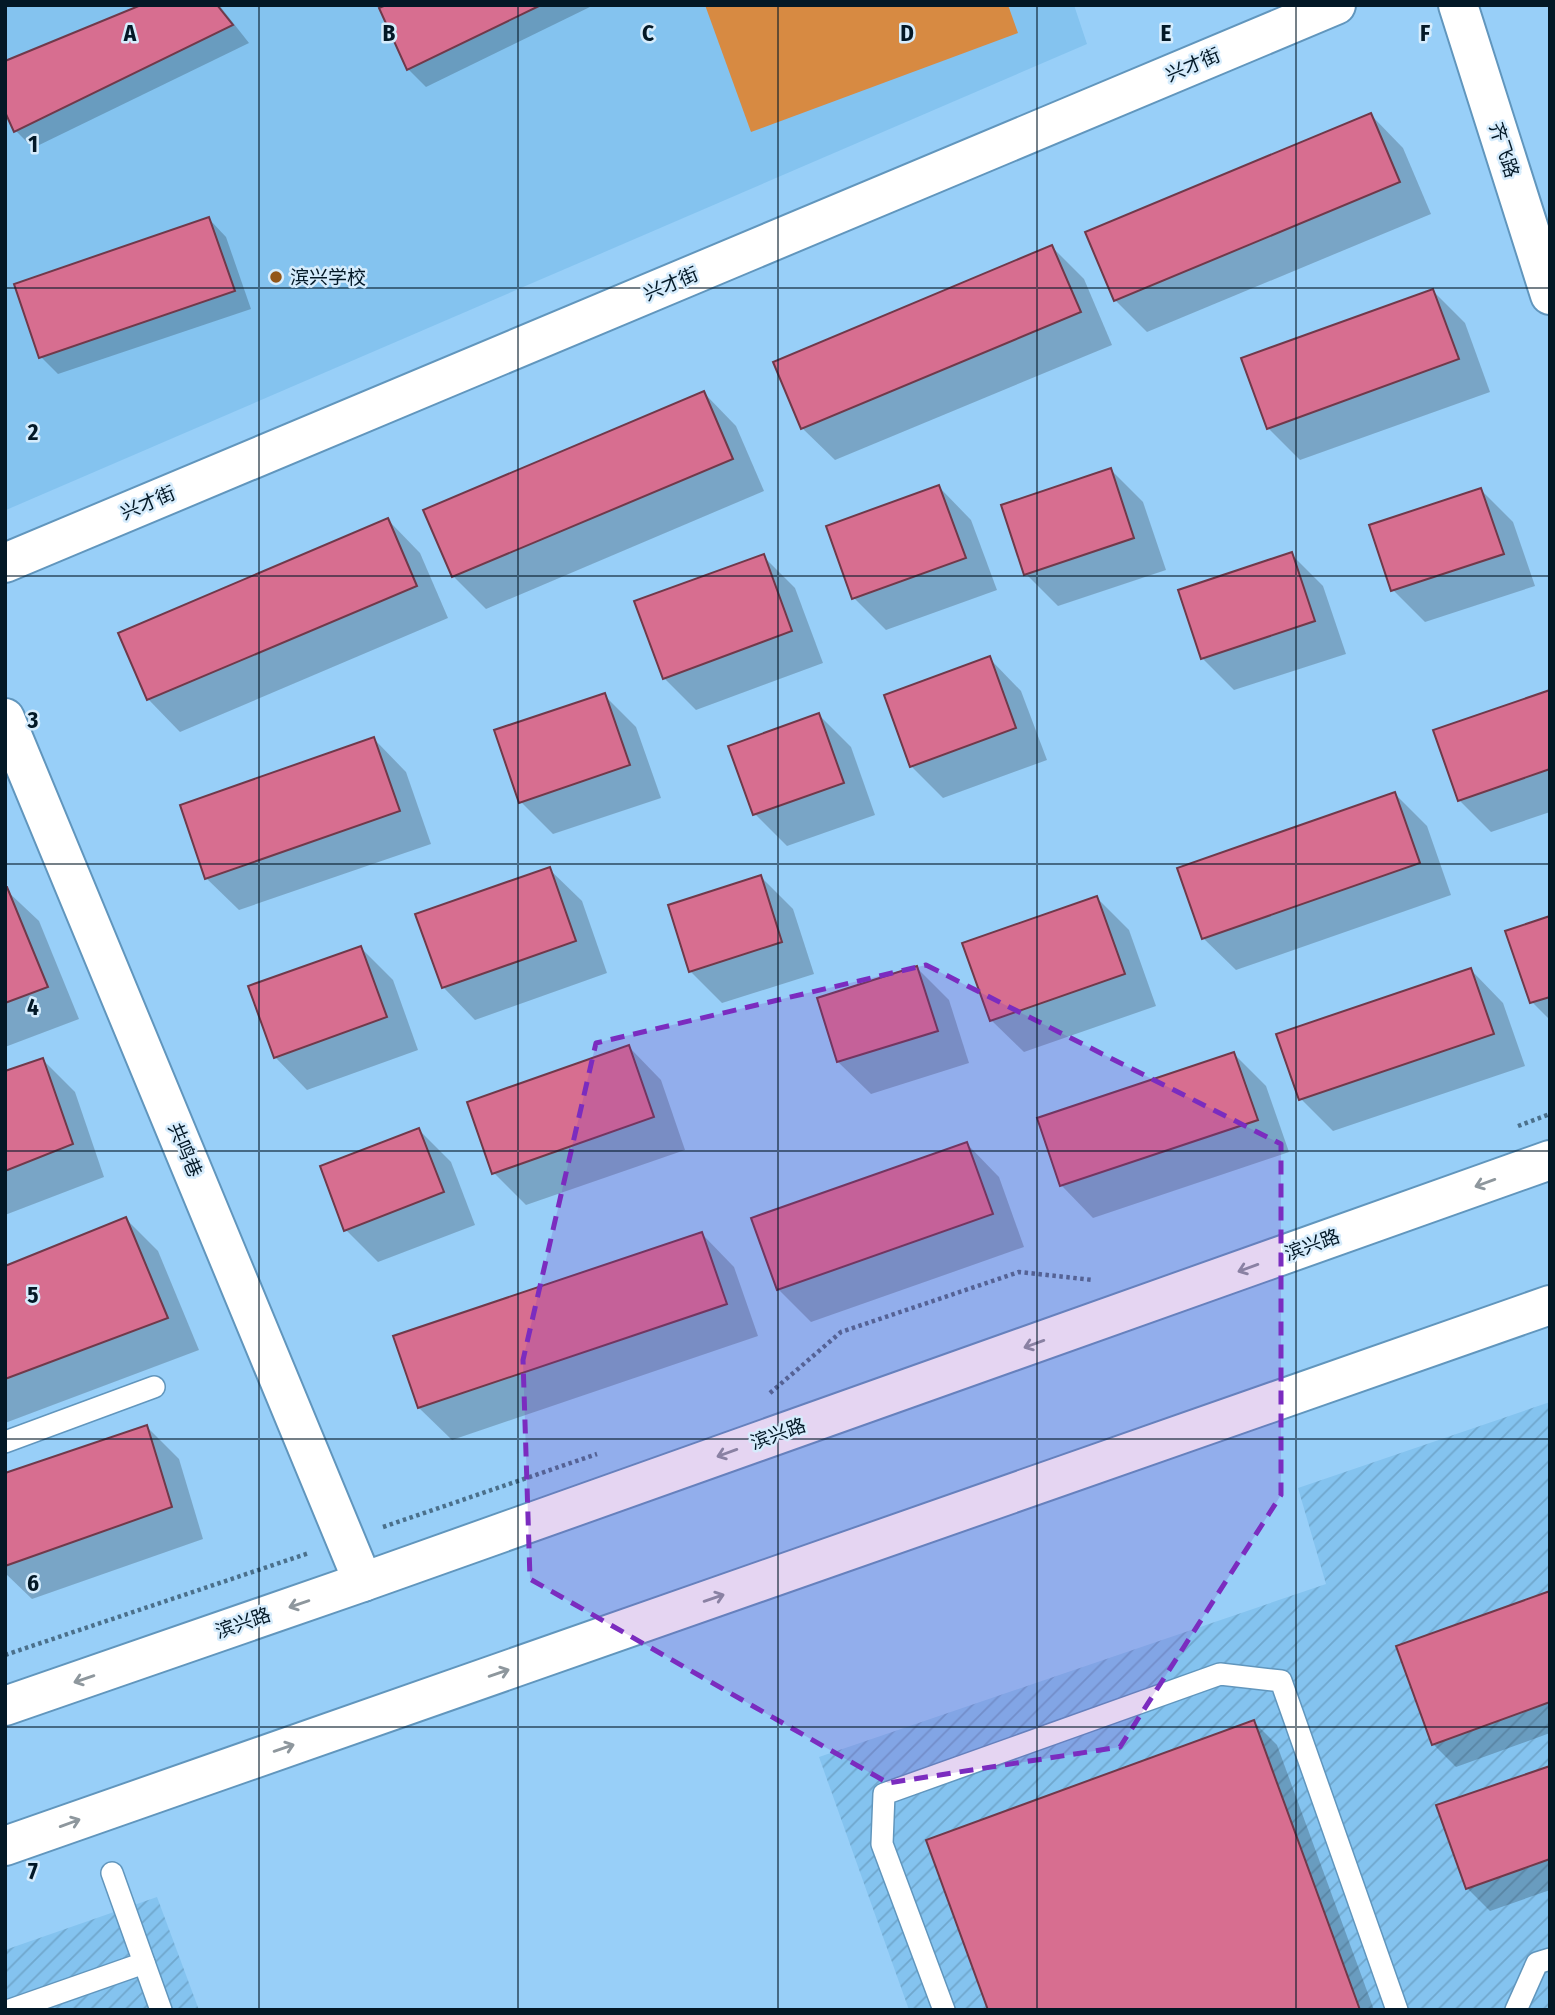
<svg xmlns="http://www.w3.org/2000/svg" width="1555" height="2015" viewBox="0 0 1555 2015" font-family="'Fira Sans Condensed','Noto Sans SC',sans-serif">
	<defs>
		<pattern id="industrial-furrows" width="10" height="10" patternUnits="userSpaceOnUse" patternTransform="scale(1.75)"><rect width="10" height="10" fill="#84c3ef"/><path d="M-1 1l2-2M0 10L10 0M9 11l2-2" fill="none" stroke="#70a7cd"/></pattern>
	</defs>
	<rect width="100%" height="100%" fill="#98cff8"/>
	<path fill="#84c3ef" d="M5 5H1074L1087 44 6 510Z"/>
	<g fill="url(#industrial-furrows)">
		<path d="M1550 1402V2010H909L819 1757 1326 1584 1298 1488Z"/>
		<path d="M157 1897 199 2010H5V1950Z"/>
	</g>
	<path fill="#d78a42" d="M705 5H1008L1018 33 751 132Z"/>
	<g fill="#0003">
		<path d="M145 5H219L249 43 33 148 16 131Z"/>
		<path d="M390 5H594L426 87 408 69Z"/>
		<path d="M1371 115 1403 148 1431 214 1147 332 1115 300Z"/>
		<path d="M209 219 226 237 251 309 58 374 41 357Z"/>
		<path d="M1052 247 1084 279 1112 345 835 460 802 428Z"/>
		<path d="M1433 291 1465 323 1490 392 1300 460 1268 428Z"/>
		<path d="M704 393 736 426 764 491 486 609 453 576 425 511Z"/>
		<path d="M1111 470 1143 502 1166 570 1058 606 1026 574Z"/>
		<path d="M939 487 971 520 997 590 886 630 854 598Z"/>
		<path d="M1481 490 1513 522 1535 586 1425 622 1393 590Z"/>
		<path d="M388 520 420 553 448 618 180 732 148 699Z"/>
		<path d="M1291 554 1323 586 1346 654 1234 690 1202 658Z"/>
		<path d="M763 556 795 588 823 663 696 710 664 678Z"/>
		<path d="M989 658 1021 691 1047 760 943 798 911 766Z"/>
		<path d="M1550 692V812L1491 832 1459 800Z"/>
		<path d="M604 695 636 727 661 798 553 834 521 802Z"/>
		<path d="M819 715 851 747 875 815 787 846 755 814Z"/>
		<path d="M374 739 406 772 431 844 239 910 206 878Z"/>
		<path d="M1395 794 1427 826 1451 895 1236 970 1203 938Z"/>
		<path d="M549 869 582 901 607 973 475 1020 443 987Z"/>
		<path d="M761 877 793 909 814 974 722 1003 690 971Z"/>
		<path d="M5 889 39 921 79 1019 5 1047Z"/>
		<path d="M1097 898 1129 930 1156 1006 1024 1052 991 1020Z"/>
		<path d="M1550 918V1020L1532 1002Z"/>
		<path d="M361 948 393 980 418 1050 307 1090 275 1057Z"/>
		<path d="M917 968 949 1000 969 1063 871 1094 838 1062Z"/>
		<path d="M1471 970 1503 1003 1525 1066 1333 1131 1301 1099Z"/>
		<path d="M629 1047 661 1080 685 1150 526 1205 494 1173Z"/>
		<path d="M1234 1054 1266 1086 1289 1152 1093 1218 1061 1185Z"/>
		<path d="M43 1060 75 1092 104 1177 5 1215V1073Z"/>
		<path d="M419 1130 451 1162 475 1225 378 1262 346 1230Z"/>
		<path d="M967 1144 999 1177 1024 1247 811 1322 778 1289Z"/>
		<path d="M126 1219 158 1251 199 1350 5 1423V1268Z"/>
		<path d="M702 1234 734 1267 758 1336 452 1440 419 1408 396 1337Z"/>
		<path d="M147 1427 179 1459 203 1539 32 1599 5 1573V1475Z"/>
		<path d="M1550 1593V1733L1456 1767 1433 1744Z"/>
		<path d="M1254 1722 1277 1745 1374 2010H990Z"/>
		<path d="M1550 1767V1890L1490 1911 1467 1888Z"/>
	</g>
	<g fill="#d76e90" stroke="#70394a" stroke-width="2">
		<path d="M141 5H217L233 25 14 132 5 112V61Z"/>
		<path d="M386 5H541L407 70 379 8Z"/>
		<path d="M1371 113 1400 182 1114 301 1085 232Z"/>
		<path d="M209 217 235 291 39 358 14 284Z"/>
		<path d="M1052 245 1081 312 801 429 773 362Z"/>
		<path d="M1433 289 1459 359 1267 429 1241 358Z"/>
		<path d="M704 391 733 459 452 577 423 510Z"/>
		<path d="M1111 468 1134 538 1024 575 1001 505Z"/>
		<path d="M939 485 966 558 852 599 826 526Z"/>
		<path d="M1481 488 1504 554 1391 591 1369 525Z"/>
		<path d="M388 518 417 586 147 700 118 633Z"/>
		<path d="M1292 552 1315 621 1201 659 1178 590Z"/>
		<path d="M764 554 792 631 663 679 634 601Z"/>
		<path d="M990 656 1016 728 910 767 884 695Z"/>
		<path d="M1550 690V769L1458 801 1433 730Z"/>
		<path d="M605 693 630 765 519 803 494 730Z"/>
		<path d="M819 713 844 783 753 815 728 746Z"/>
		<path d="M374 737 400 811 205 879 180 805Z"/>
		<path d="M1395 792 1420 863 1202 939 1177 868Z"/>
		<path d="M550 867 576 941 442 988 415 914Z"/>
		<path d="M761 875 782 942 689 972 668 905Z"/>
		<path d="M5 887H7L48 987 5 1003Z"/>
		<path d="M1097 896 1125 974 990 1021 962 943Z"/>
		<path d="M1550 916V997L1530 1003 1505 931Z"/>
		<path d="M361 946 387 1017 274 1058 248 986Z"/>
		<path d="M917 966 938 1031 837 1062 817 998Z"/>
		<path d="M1471 968 1494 1034 1299 1100 1276 1034Z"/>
		<path d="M629 1045 654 1117 492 1174 467 1102Z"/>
		<path d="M1234 1052 1258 1120 1060 1186 1037 1118Z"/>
		<path d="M43 1058 73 1144 5 1171V1071Z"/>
		<path d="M419 1128 444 1192 344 1231 320 1166Z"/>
		<path d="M967 1142 993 1214 777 1290 751 1218Z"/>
		<path d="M126 1217 168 1318 5 1379V1266Z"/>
		<path d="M702 1232 727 1304 418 1408 393 1336Z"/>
		<path d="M147 1425 172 1507 5 1566V1473Z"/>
		<path d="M1550 1591V1702L1432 1745 1396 1646Z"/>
		<path d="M1254 1720 1360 2010H988L926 1840Z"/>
		<path d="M1550 1766V1859L1466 1889 1436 1805Z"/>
	</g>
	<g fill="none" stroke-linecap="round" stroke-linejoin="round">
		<g stroke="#6196bd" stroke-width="24">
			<g id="service">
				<path d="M5 1442 154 1387"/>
				<path d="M112 1873 161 2010"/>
				<path d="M10 2010 144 1963"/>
				<path d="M944 2010 882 1844 884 1794 1220 1674 1281 1681 1397 2010"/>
				<path d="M1516 2010 1537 1963 1550 1959"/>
			</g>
		</g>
		<g stroke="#6196bd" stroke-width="42">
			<g id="minor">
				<path d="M1458 5 1550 295"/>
				<path d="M5 563 1336 5"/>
				<path d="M5 718 363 1582"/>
			</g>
		</g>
		<g stroke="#6196bd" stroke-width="42">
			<g id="primary">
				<path d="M5 1706 363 1582 1550 1160"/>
				<path d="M5 1846 1550 1305"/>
			</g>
		</g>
		<g stroke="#4b708b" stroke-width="4.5" stroke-dasharray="3.5 3.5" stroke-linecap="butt">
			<path d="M1518 1126 1550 1114"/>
			<path d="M770 1393 841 1332 1019 1272 1093 1280"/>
			<path d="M383 1527 597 1454"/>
			<path d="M5 1655 309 1553"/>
		</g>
		<use href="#service" stroke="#fff" stroke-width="21"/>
		<use href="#minor" stroke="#fff" stroke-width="38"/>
		<use href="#primary" stroke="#fff" stroke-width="38"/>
	</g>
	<defs><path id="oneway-shaft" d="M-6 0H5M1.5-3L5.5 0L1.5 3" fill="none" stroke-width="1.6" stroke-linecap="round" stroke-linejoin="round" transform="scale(1.75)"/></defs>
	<g stroke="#8e979d">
		<use href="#oneway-shaft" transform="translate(1485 1183) rotate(160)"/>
		<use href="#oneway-shaft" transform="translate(1248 1268) rotate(160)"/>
		<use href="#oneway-shaft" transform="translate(1034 1344) rotate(160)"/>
		<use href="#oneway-shaft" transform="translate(727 1453) rotate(160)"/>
		<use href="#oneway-shaft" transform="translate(714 1598) rotate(-19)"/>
		<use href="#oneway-shaft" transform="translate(299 1604) rotate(161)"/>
		<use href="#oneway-shaft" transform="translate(499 1673) rotate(-19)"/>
		<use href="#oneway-shaft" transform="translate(84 1679) rotate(161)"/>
		<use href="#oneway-shaft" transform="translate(284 1748) rotate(-19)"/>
		<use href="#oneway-shaft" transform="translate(70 1823) rotate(-20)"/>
	</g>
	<path fill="#7b2cbf" fill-opacity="0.2" stroke="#7b2cbf" stroke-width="5" stroke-dasharray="14 9" stroke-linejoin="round" d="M926 965 1281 1144V1495L1120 1747 888 1783 530 1579 523 1360 596 1043Z"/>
	<path fill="none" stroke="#031826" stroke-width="2" stroke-opacity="0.55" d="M259 5V2010M518 5V2010M778 5V2010M1037 5V2010M1296 5V2010M5 288H1550M5 576H1550M5 864H1550M5 1151H1550M5 1439H1550M5 1727H1550"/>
	<circle fill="#935719" stroke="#d6ecfc" stroke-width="2.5" cx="276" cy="277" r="7"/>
	<g text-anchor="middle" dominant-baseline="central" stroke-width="5" stroke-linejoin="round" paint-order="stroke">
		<g font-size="19" fill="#031826" stroke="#d6ecfc">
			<text transform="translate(1193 65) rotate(-23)">兴才街</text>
			<text transform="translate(1504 150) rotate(72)">齐飞路</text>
			<text transform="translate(671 284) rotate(-23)">兴才街</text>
			<text transform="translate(148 503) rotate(-23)">兴才街</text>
			<text transform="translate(185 1150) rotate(67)">共鸣巷</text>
			<text transform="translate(1312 1245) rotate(-20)">滨兴路</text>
			<text transform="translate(778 1434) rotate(-20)">滨兴路</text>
			<text transform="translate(243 1623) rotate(-19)">滨兴路</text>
		</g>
		<g font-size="19" fill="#031826" stroke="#d6ecfc" text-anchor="start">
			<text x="290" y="277">滨兴学校</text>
		</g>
	</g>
	<g font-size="23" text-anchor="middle" font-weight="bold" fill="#031826" stroke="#d6ecfc" stroke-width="5" stroke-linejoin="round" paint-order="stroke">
		<text x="130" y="41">A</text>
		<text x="389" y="41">B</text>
		<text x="648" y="41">C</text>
		<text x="907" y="41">D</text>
		<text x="1166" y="41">E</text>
		<text x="1425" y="41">F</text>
		<text x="33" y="152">1</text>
		<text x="33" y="440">2</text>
		<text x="33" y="728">3</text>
		<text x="33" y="1015">4</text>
		<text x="33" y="1303">5</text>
		<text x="33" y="1591">6</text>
		<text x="33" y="1879">7</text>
	</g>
	<rect width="1555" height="2015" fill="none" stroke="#031826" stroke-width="14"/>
</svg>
